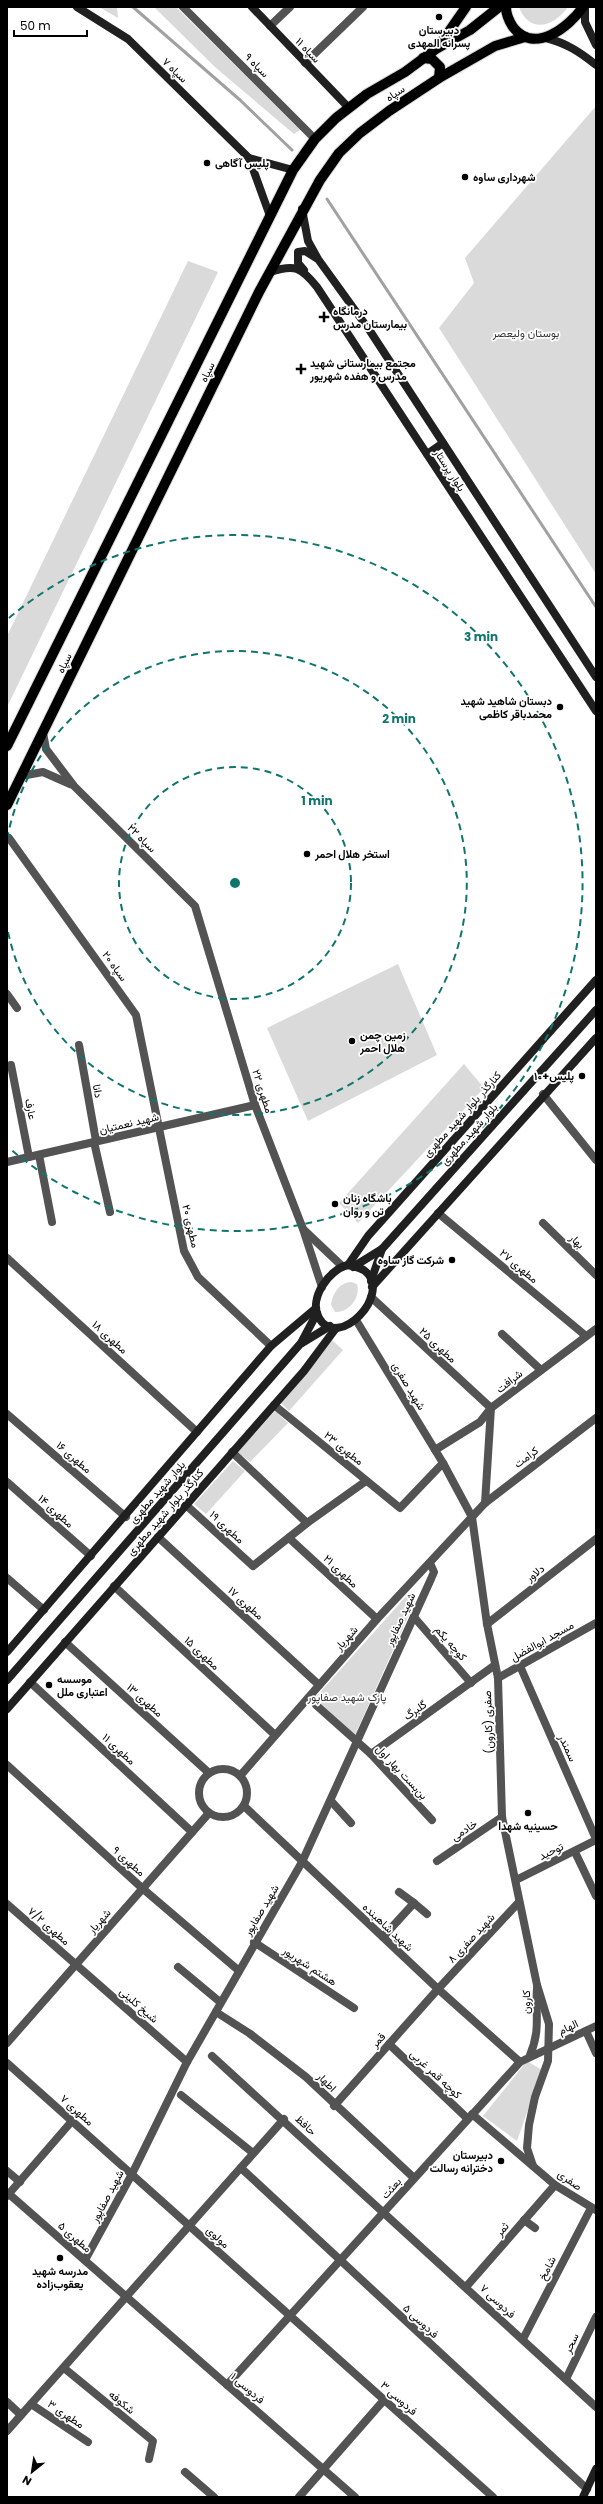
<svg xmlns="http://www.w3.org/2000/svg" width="603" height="2504" viewBox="0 0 603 2504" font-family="Poppins,Vazirmatn,sans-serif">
	<rect width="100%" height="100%" fill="#fff"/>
	<g fill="#dadada">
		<path d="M99 7H117L118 18Z"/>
		<path d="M154 7H176L300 130 294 134 216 68Z"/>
		<path d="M519 7H568C554 27 529 34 519 7Z"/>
		<path d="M596 106V574L439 328 474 283 465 258Z"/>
		<path d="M188 261 218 272 7 707V636Z"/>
		<path d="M398 964 437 1055 308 1121 267 1028Z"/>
		<path d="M464 1064 484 1088 358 1223 339 1203Z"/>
		<path d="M351 1282 357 1284C361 1297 349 1313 335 1312L331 1305C332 1294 339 1283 351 1282Z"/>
		<path d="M332 1340 343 1350 289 1411 281 1403Z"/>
		<path d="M275 1411 288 1423 250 1462 238 1452Z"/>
		<path d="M233 1461 245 1471 206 1514 194 1504Z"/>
		<path d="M409 1593 413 1596 415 1601 355 1735 315 1698Z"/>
		<path d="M527 2061 542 2070 517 2141 483 2116Z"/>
	</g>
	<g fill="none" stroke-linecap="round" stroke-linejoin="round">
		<g stroke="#a1a1a1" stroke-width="3">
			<path d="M133 7 240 100 292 150"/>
			<path d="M327 199 596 607"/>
		</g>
		<g stroke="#dbdbdb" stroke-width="12">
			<g id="primary">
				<path d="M506 7C506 15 509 21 513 27 534 55 569 27 583 7"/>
				<path d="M441 43 466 7"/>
				<path d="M423 58 432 59 440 67 439 78"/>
				<path d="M7 746 293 170 315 139 336 118 367 94 405 72 436 49 470 30 499 7"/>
				<path d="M7 805 259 292 320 180 339 153 360 133 389 111 439 78 495 46 525 37"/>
			</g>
		</g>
		<g stroke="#535353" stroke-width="8">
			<path d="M183 7 315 139"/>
			<path d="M270 26 290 7"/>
			<path d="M305 63 363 7"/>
			<path d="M43 733 46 749 74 786 195 906 255 1105 303 1229 322 1287"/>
			<path d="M21 776 43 772 70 784"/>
			<path d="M9 838 136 1015 184 1251 198 1277 271 1346"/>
			<path d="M7 994 17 1008"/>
			<path d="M79 1045 96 1141"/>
			<path d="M11 1065 29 1157"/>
			<path d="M543 1094 596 1160"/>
			<path d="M94 1142 110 1212"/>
			<path d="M39 1155 52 1222"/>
			<path d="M7 1162 255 1105"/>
			<path d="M438 1213 586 1336"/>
			<path d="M543 1223 596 1275"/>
			<path d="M304 1230 342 1266"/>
			<path d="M7 1258 197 1432"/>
			<path d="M371 1297 491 1408 485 1503"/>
			<path d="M356 1320 443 1463 472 1517 487 1624 498 1678 502 1817 537 1985 549 2024 548 2061 535 2097 529 2125 527 2148 533 2166"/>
			<path d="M502 1334 541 1370"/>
			<path d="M274 1405 400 1508 443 1463"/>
			<path d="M7 1414 126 1517"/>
			<path d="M435 1450 480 1422 491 1408 596 1329"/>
			<path d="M232 1452 307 1523"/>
			<path d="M7 1482 91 1556"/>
			<path d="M186 1505 253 1566 307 1523 366 1481"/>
			<path d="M158 1537 319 1685"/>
			<path d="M289 1538 377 1619"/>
			<path d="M7 1578 44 1610"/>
			<path d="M114 1586 275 1735"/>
			<path d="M414 1617 471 1683"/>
			<path d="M487 1624 596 1539"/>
			<path d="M65 1642 209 1773"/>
			<path d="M520 1666 596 1839"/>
			<path d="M498 1678 596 1623"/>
			<path d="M30 1682 192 1832"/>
			<path d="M316 1705 371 1754 432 1820"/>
			<path d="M371 1754 495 1665"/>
			<path d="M7 1765 142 1888 238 1970"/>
			<circle cx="223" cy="1793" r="24"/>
			<path d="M240 1776 377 1619 485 1503 596 1418"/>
			<path d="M331 1801 351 1823"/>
			<path d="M244 1806 438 1989 520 2062"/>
			<path d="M575 1852 596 1896"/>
			<path d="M437 1861 502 1817"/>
			<path d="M516 1880 596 1840"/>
			<path d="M414 1903 427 1914"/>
			<path d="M7 1904 187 2062"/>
			<path d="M383 1937 414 1903 399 1892"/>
			<path d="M254 1942 354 2008"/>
			<path d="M178 1967 220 2002"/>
			<path d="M216 2012 249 2033 306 2077 414 2178"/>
			<path d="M586 2031 596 2053"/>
			<path d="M7 2043 209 1813"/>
			<path d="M389 2044 468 2119"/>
			<path d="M530 2055C541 2029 535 2015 537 1988"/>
			<path d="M212 2056 596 2407"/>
			<path d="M7 2063 493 2497"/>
			<path d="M181 2095 253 2153"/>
			<path d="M334 2106 438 1989 519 1902"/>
			<path d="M472 2114 555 2185 596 2210"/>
			<path d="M241 2168 587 2489"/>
			<path d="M7 2171 20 2182"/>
			<path d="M9 2194 355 2497"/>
			<path d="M7 2196 72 2121"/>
			<path d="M524 2220 535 2228"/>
			<path d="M85 2260 132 2174 187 2062 302 1862 431 1579 434 1572 430 1563"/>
			<path d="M466 2287 555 2185"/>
			<path d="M523 2339 591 2208"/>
			<path d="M64 2368 153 2441 149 2459"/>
			<path d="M566 2379 596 2317"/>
			<path d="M227 2385 520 2062 596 2026"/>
			<path d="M7 2402 21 2415"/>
			<path d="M31 2404 88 2442"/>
			<path d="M7 2431 284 2119"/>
			<path d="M185 2472 214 2497"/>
			<path d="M299 2497 384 2400"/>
		</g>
		<g stroke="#202020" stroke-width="8">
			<path d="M77 7 128 39 249 158 270 216"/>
			<path d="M252 7 349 108"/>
			<path d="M585 7V22L596 45"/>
			<path d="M546 38C566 43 580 52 596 65"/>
			<path d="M249 158 293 170"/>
			<path d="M302 209 308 241 318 259 370 331 596 677"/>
			<path d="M304 270 298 263V252L305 251 316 258"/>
			<path d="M270 272C295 264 301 267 317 287L596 711"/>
			<path d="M427 454 443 443"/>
			<path d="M348 1265 368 1236 596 980"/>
			<path d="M348 1265C354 1267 360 1267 365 1271 393 1294 338 1351 319 1318 308 1299 329 1269 348 1265Z"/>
			<path d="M353 1267 382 1249"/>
			<path d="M371 1281 382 1249 596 1010"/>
			<path d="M372 1287 596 1038"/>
			<path d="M302 1343 330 1326"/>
			<path d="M7 1652 271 1346 316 1308"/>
			<path d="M7 1680 301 1343 317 1313"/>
			<path d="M7 1709 304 1371 336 1328"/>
			<path d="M583 2497 596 2469"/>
		</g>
		<use href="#primary" stroke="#000" stroke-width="10"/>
	</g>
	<g fill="none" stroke="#0f766e" stroke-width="2" stroke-dasharray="7 5">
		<circle cx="235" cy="883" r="116"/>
		<path d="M7 839A232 232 0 1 1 7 927"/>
		<path d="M9 618A348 348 0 1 1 9 1148"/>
	</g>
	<g fill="#000" stroke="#fff" stroke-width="1.5">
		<circle cx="439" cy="17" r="4"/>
		<circle cx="207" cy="163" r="4"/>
		<circle cx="465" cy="177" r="4"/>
		<path d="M322 311h4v4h4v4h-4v4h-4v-4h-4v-4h4z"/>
		<path d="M299 363h4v4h4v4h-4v4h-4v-4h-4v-4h4z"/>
		<circle cx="560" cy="707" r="4"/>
		<circle cx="307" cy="854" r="4"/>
		<circle cx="352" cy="1041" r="4"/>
		<circle cx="582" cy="1076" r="4"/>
		<circle cx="335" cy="1204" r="4"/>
		<circle cx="452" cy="1260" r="4"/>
		<circle cx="49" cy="1685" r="4"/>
		<circle cx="528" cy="1813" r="4"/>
		<circle cx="501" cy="2161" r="4"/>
		<circle cx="60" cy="2258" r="4"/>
	</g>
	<g text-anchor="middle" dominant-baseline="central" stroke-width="3.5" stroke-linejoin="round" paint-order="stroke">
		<g font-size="11" font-weight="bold" fill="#000" stroke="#fff" text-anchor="start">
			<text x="439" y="30" text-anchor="middle">دبیرستان<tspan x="439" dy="13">پسرانه المهدی</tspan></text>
			<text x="215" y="163">پلیس آگاهی</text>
			<text x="473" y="177">شهرداری ساوه</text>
			<text x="333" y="311">درمانگاه<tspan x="333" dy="13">بیمارستان مدرس</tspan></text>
			<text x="310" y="363">مجتمع بیمارستانی شهید<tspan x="310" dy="13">مدرس و هفده شهریور</tspan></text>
			<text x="552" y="701" text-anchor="end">دبستان شاهید شهید<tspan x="552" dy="13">محمدباقر کاظمی</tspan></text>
			<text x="315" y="854">استخر هلال احمر</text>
			<text x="360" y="1035">زمین چمن<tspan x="360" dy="13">هلال احمر</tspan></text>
			<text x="574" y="1076" text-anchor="end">پلیس+۱۰</text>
			<text x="343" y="1198">باشگاه زنان<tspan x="343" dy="13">تن و روان</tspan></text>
			<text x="444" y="1260" text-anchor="end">شرکت گاز ساوه</text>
			<text x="57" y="1679">موسسه<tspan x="57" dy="13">اعتباری ملل</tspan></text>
			<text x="528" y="1826" text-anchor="middle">حسینیه شهدا</text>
			<text x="493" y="2155" text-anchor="end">دبیرستان<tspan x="493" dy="13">دخترانه رسالت</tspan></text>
			<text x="60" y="2271" text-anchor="middle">مدرسه شهید<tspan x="60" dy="13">یعقوب‌زاده</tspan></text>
		</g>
		<g font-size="11" fill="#000" stroke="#fff">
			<text transform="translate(308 50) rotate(46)">سپاه ۱۱</text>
			<text transform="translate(257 65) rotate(45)">سپاه ۹</text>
			<text transform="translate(175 70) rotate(44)">سپاه ۷</text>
			<text transform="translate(395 93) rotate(-34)">سپاه</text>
			<text transform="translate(207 372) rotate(-64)">سپاه</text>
			<text transform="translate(450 470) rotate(57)">بلوار پرستار</text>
			<text transform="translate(64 663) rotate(-64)">سپاه</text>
			<text transform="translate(142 838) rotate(45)">سپاه ۲۲</text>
			<text transform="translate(115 966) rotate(54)">سپاه ۲۰</text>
			<text transform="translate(98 1091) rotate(80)">دانا</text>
			<text transform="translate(263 1091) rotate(72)">مطهری ۲۲</text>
			<text transform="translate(31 1109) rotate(79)">عارف</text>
			<text transform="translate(462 1114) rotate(-48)">کنارگذر بلوار شهید مطهری</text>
			<text transform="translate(129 1123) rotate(-13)">شهید نعمتیان</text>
			<text transform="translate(469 1134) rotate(-48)">بلوار شهید مطهری</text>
			<text transform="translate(191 1226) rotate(77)">مطهری ۲۰</text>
			<text transform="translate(577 1241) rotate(44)">بهار</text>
			<text transform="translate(519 1266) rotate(40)">مطهری ۲۷</text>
			<text transform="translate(110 1337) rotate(42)">مطهری ۱۸</text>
			<text transform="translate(438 1345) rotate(43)">مطهری ۲۵</text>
			<text transform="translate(509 1381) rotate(-38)">شرافت</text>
			<text transform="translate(409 1386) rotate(59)">شهید صفری</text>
			<text transform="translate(344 1448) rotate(39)">مطهری ۲۳</text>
			<text transform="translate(74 1457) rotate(41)">مطهری ۱۶</text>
			<text transform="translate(526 1457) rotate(-37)">کرامت</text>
			<text transform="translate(157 1492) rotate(-49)">بلوار شهید مطهری</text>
			<text transform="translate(56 1511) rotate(42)">مطهری ۱۴</text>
			<text transform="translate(165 1512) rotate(-49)">کنارگذر بلوار شهید مطهری</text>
			<text transform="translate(227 1527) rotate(43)">مطهری ۱۹</text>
			<text transform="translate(341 1571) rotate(43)">مطهری ۲۱</text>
			<text transform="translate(535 1573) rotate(-38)">دلاور</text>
			<text transform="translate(246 1603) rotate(42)">مطهری ۱۷</text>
			<text transform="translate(400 1619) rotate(-65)">شهید صفاپور</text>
			<text transform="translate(346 1638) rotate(-49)">شهریار</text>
			<text transform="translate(542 1641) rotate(-29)">مسجد ابوالفضل</text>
			<text transform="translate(451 1643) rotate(49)">کوچه یکم</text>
			<text transform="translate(202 1653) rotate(43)">مطهری ۱۵</text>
			<text transform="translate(145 1700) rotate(42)">مطهری ۱۳</text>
			<text transform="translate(415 1710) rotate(-35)">گلبرگ</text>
			<text transform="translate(488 1722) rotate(-92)">صفری (کارون)</text>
			<text transform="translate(568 1748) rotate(66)">سمندر</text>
			<text transform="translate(119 1749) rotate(43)">مطهری ۱۱</text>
			<text transform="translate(402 1772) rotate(47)">بن‌بست بهار اول</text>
			<text transform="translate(464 1830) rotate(-34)">خادمی</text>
			<text transform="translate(551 1851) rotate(-26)">توحید</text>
			<text transform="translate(129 1861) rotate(42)">مطهری ۹</text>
			<text transform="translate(261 1910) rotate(-59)">شهید صفاپور</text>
			<text transform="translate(99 1921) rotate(-49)">شهریار</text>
			<text transform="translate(49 1926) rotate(41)">مطهری ۷/۲</text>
			<text transform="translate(388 1927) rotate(43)">شهید شاهبنده</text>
			<text transform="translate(471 1938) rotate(-47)">شهید صفری ۸</text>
			<text transform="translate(310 1966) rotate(33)">هشتم شهریور</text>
			<text transform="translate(526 2002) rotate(-89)">کارون</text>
			<text transform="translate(139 2005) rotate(41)">شیخ کلینی</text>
			<text transform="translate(568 2027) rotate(-26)">الهام</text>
			<text transform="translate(378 2040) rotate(-48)">قمر</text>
			<text transform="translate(436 2074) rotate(43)">کوچه قمر غربی</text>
			<text transform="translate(327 2082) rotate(45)">اطهار</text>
			<text transform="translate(77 2110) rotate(42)">مطهری ۷</text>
			<text transform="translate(306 2125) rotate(43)">حافظ</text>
			<text transform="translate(570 2180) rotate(35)">صفری</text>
			<text transform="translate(391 2188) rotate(-48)">بعثت</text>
			<text transform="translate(107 2196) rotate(-62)">شهید صفاپور</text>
			<text transform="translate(502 2229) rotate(-49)">ثمر</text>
			<text transform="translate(75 2237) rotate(41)">مطهری ۵</text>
			<text transform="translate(218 2237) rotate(42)">مولوی</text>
			<text transform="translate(547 2268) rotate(-62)">شامخ</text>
			<text transform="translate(498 2301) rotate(43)">فردوسی ۷</text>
			<text transform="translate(421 2321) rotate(43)">فردوسی ۵</text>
			<text transform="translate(571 2343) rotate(-64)">سحر</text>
			<text transform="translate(248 2388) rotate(41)">فردوسی ۱</text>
			<text transform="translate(399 2398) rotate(42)">فردوسی ۳</text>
			<text transform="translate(122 2402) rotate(40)">شکوفه</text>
			<text transform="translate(66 2414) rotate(34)">مطهری ۳</text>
		</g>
		<g font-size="11" fill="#313131" stroke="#fff">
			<text x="526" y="333">بوستان ولیعصر</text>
			<text x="347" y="1697">پارک شهید صفاپور</text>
		</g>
	</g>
	<circle cx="235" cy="883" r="6" fill="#0f766e" stroke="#fff" stroke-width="2"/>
	<g font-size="12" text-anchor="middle" font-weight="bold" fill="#0f766e" stroke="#fff" stroke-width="3.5" stroke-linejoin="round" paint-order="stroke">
		<text x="481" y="641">3 min</text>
		<text x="399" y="723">2 min</text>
		<text x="317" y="805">1 min</text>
	</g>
	<rect width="603" height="2504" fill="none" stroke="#000000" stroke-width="16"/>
	<g transform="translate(32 2472) rotate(210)" stroke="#ffffff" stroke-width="3" paint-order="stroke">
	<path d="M0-3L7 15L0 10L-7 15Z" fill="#000000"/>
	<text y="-6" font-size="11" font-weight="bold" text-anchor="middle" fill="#000000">N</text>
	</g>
	<path d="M14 30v6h73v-6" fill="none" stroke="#000000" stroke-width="2"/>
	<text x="20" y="30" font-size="12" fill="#000000" stroke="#ffffff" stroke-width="3" paint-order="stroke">50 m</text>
</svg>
